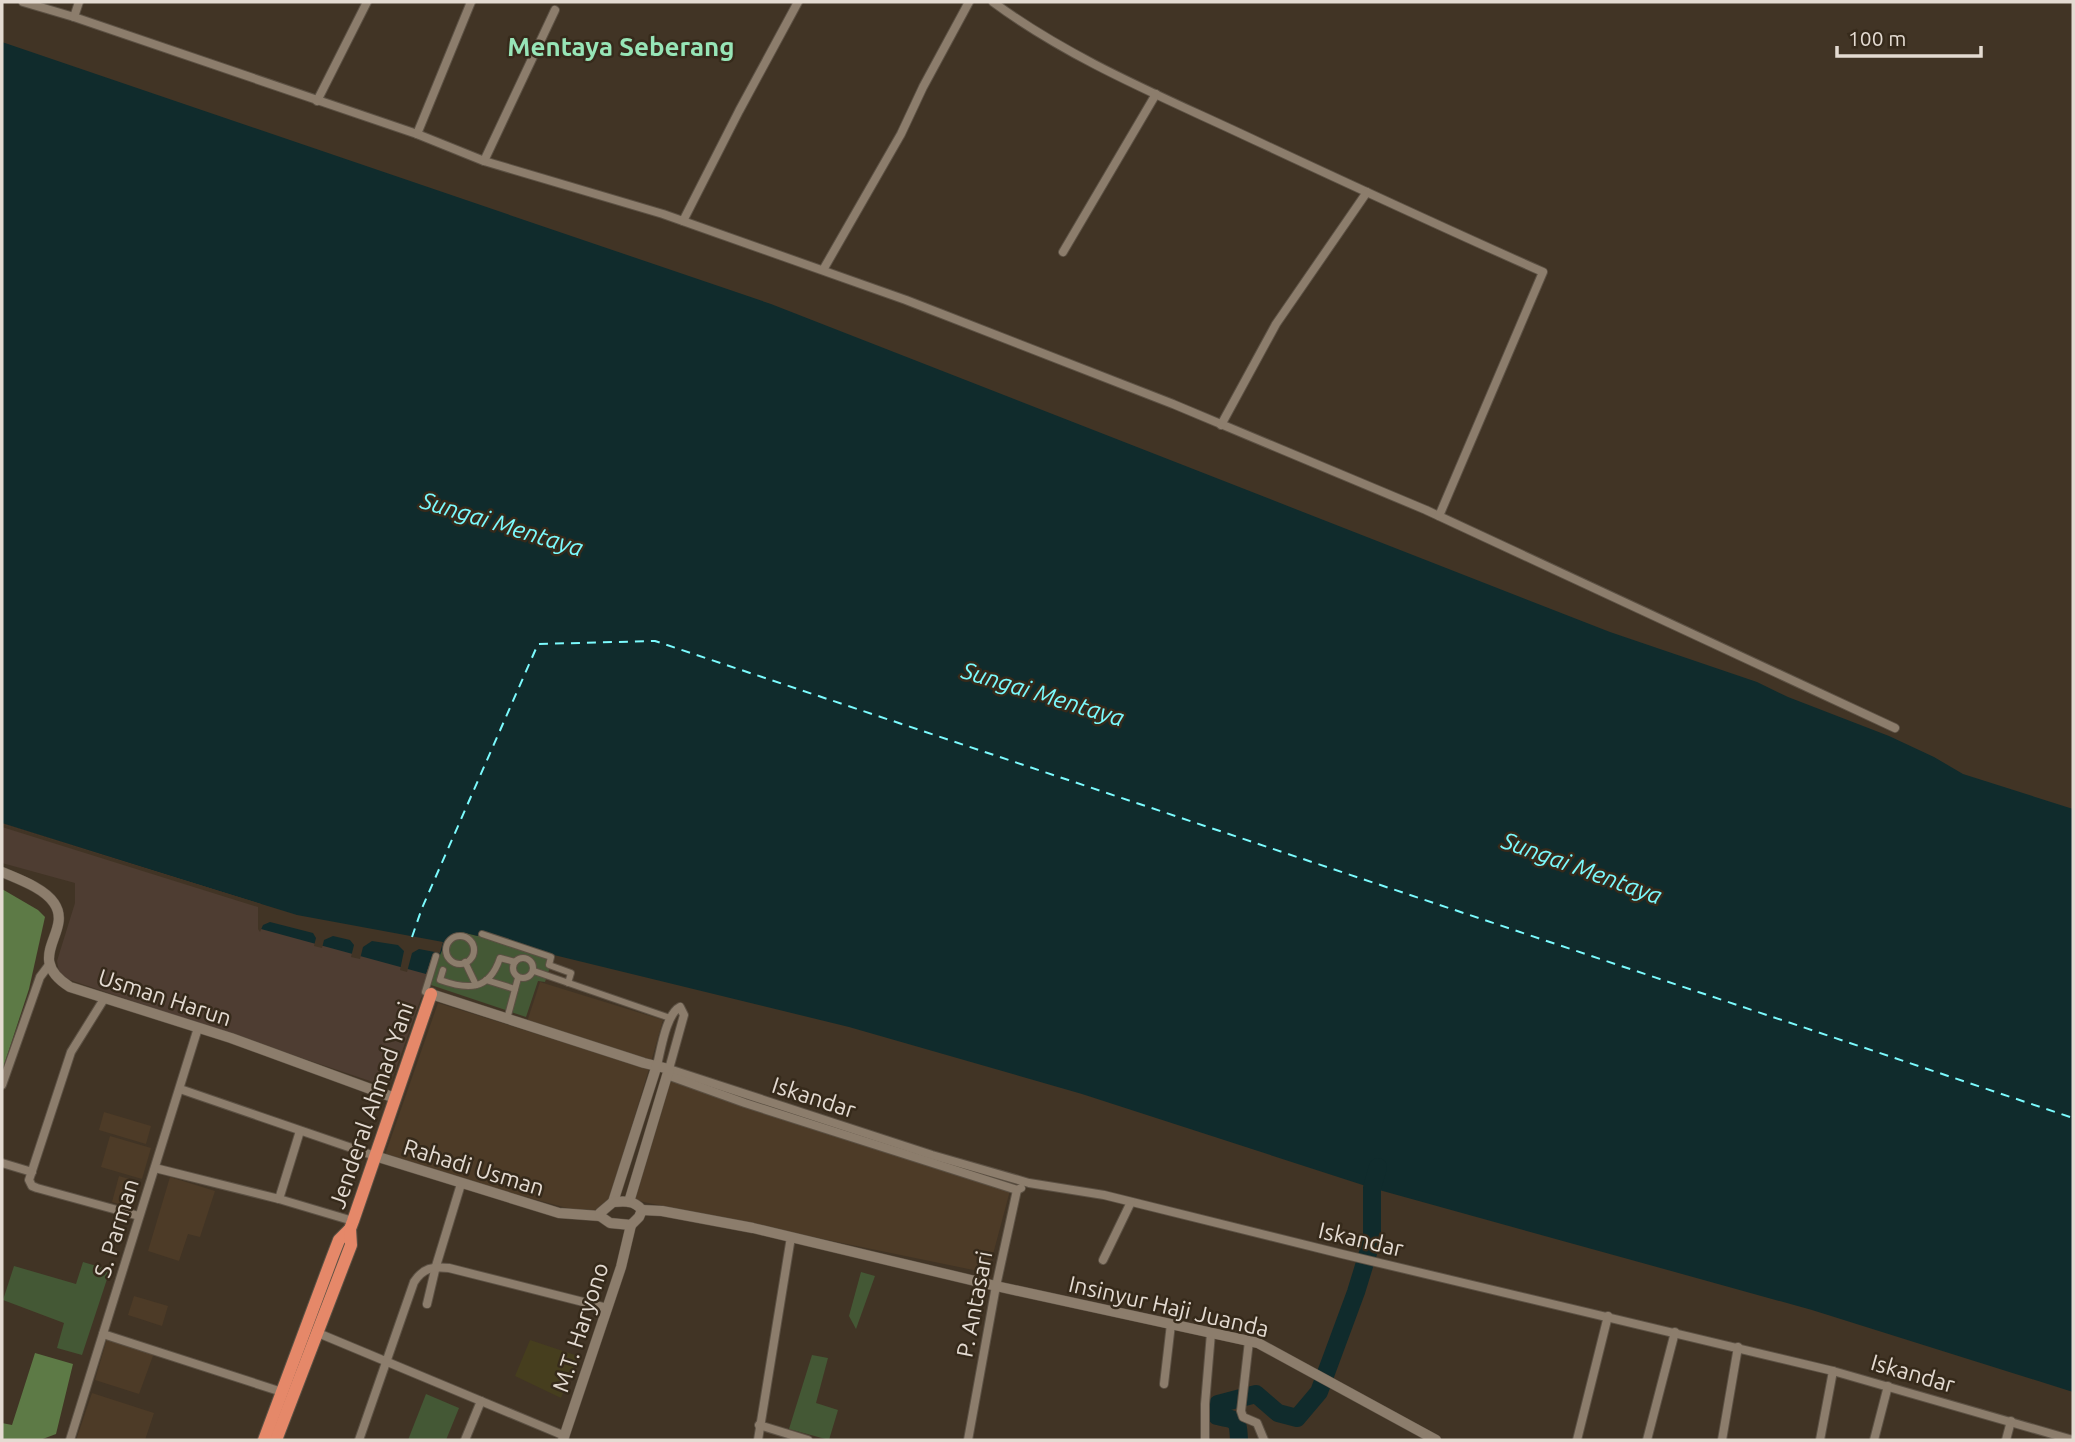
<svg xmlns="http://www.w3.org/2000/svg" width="2075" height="1442" viewBox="0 0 2075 1442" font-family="Ubuntu,sans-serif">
	<rect width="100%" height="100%" fill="#413425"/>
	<g fill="#4d3b27">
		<path d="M540 982 663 1020 651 1062 527 1022Z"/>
		<path d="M438 1003 649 1069 610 1198 595 1210 571 1209 450 1177 385 1155Z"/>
		<path d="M671 1076 1012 1183 988 1273 634 1200Z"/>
		<path d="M104 1112 151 1126 146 1144 99 1130Z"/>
		<path d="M110 1136 151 1148 142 1179 101 1167Z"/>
		<path d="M119 1176 136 1181 129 1207 112 1202Z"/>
		<path d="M170 1177 215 1191 200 1237 188 1234 179 1261 148 1251Z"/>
		<path d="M134 1296 168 1306 162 1326 128 1315Z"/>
		<path d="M107 1339 154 1353 139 1394 95 1380Z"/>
		<path d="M92 1393 154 1413 145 1440H76Z"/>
	</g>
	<path fill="#4e3d32" d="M2 824 297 915 443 942 429 987 421 998 392 1080 385 1084H379L67 979 59 972 57 961 75 903V883L2 863Z"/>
	<g fill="#445835">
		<path d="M480 931 554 955 545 982 538 981 526 1017 431 985C435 972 441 937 454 932 462 930 470 934 477 936Z"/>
		<path d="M83 1262 110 1270 82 1355 57 1348 64 1323 3 1300 14 1266 76 1284Z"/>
		<path d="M861 1272 875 1276 856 1329 849 1316Z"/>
		<path d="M812 1355 828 1358 816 1403 838 1410 829 1440 789 1429Z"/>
		<path d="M426 1394 459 1408 446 1440H408Z"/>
	</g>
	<g fill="#5d7a46">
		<path d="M2 889 38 910 45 917 29 989 2 1071Z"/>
		<path d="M35 1353 73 1364 56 1434 40 1440H2V1423L12 1425Z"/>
	</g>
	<path fill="#463e1e" d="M530 1340 578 1356 561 1398 515 1376Z"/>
	<path fill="#102b2c" d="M2 42 771 304 1610 632 1757 682 1788 697 1889 736 1934 757 1963 774 2073 809V1392L1812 1310 1372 1188 1082 1094 849 1027 554 955 480 931 478 936 461 932 448 937 440 955 433 953 426 974 261 929V904L2 823Z"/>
	<path fill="#413425" d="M2 824 297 915 443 942 440 953 419 949 412 953 407 972 400 970 404 951 398 945 372 941 363 947 360 959 351 957 354 945 350 940 333 936 324 940 322 948 314 946 316 938 313 933 270 922 263 925 260 932 258 929V907L2 827Z"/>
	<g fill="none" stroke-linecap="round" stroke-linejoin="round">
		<path stroke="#102b2c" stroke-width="18" d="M1239 1440C1238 1419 1237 1420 1217 1416L1215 1412 1218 1404 1256 1394 1278 1413 1297 1418 1319 1392 1356 1292 1372 1240V1188L1378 1167"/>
		<path stroke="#7bfafd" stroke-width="2" stroke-dasharray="9 7" stroke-linecap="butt" d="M412 937 422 908 538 644 655 641 2073 1118"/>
		<g stroke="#5c5144" stroke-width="8">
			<g id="pedestrian">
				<path d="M482 934 551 957 549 965 571 973 568 983"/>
				<circle cx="460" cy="950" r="14"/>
				<circle cx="523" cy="968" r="10"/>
				<path d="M465 962 476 985"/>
				<path d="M443 970 440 980C468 990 489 991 500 958L515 962"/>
				<path d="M534 971 670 1018"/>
				<path d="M486 980 515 989"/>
				<path d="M425 992 436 956"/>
				<path d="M507 1019 518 978"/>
			</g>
		</g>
		<g stroke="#5c5144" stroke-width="10">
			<g id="minor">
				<path d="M23 2 74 17 417 134 484 161 663 214 906 300 1173 404 1426 510 1895 728"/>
				<path d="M993 2C1066 56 1151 92 1233 130 1336 178 1439 226 1543 272L1439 516"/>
				<path d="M74 17 79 2"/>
				<path d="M317 101 367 2"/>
				<path d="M417 134 471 2"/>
				<path d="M484 161 555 10"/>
				<path d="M683 221 739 111 798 2"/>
				<path d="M1063 252 1156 94"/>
				<path d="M823 270 901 134 923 87 969 2"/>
				<path d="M1221 425 1276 324 1367 192"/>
				<path d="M104 999 71 1052 29 1180 32 1186 37 1188 139 1216"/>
				<path d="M657 1065C661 1050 666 1014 680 1007L684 1015 669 1069 932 1155 1029 1183 1104 1195 1342 1254 1833 1371 2073 1440"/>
				<path d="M667 1075 745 1103 1017 1190"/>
				<path d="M2 1085 40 977 49 965"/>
				<path d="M180 1089 375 1156"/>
				<path d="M2 1163 32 1172"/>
				<path d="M155 1168 279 1199 353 1221"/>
				<path d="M279 1199 300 1131"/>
				<path d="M1103 1260 1131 1202"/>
				<path d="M427 1304 436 1266 461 1184"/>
				<path d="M318 1333 565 1436"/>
				<path d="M103 1334 282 1392"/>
				<path d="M1249 1341 1241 1411 1243 1417 1257 1423 1264 1440"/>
				<path d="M1164 1384 1171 1324"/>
				<path d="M759 1425 808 1440"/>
				<path d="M70 1440 198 1028"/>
				<path d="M359 1440 414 1282C423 1268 433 1266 449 1268L607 1308"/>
				<path d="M465 1440 481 1401"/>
				<path d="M758 1440 791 1237"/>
				<path d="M968 1440 996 1286 1017 1190 1021 1188"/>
				<path d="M1205 1440V1404L1211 1333"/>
				<path d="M1577 1440 1608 1316"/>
				<path d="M1647 1440 1675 1332"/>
				<path d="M1722 1440 1738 1347"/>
				<path d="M1820 1440 1833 1371"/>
				<path d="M1874 1440 1888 1386"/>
				<path d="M2006 1440 2011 1421"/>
			</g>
		</g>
		<g stroke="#5c5144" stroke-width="11">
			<g id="tertiary">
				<path d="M2 872C18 879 44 888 54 903 74 932 22 957 70 987L231 1038 395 1098"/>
				<path d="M431 994 644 1063 669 1069 629 1202"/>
				<path d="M375 1156 559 1213 600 1216"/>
				<path d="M613 1202 657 1065"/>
				<path d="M613 1202C624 1201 634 1200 642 1210L639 1217 631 1225 610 1223 600 1216V1213Z"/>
				<path d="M642 1210 662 1211 753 1228 996 1286 1258 1343 1436 1440"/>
				<path d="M563 1440 621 1267 631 1225"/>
			</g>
		</g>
		<g stroke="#5c5144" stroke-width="14">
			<g id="trunk">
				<path d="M264 1440 332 1258 339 1240 350 1229 353 1221 431 994"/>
				<path d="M276 1440 351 1245 350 1229"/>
			</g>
		</g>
		<use href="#pedestrian" stroke="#8c7d6c" stroke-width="6"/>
		<use href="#minor" stroke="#8c7d6c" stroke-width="8"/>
		<use href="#tertiary" stroke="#8c7d6c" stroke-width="10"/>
		<use href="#trunk" stroke="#e58869" stroke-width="12"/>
	</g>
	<g text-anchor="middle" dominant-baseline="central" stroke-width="5" stroke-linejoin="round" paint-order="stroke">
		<g font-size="23" fill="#e4dbd2" stroke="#362a1b">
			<text transform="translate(165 997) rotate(18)">Usman Harun</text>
			<text transform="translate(814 1097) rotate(18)">Iskandar</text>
			<text transform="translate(371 1105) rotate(-71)">Jenderal Ahmad Yani</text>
			<text transform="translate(474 1167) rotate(17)">Rahadi Usman</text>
			<text transform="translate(116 1228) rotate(-73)">S. Parman</text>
			<text transform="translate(1361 1239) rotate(13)">Iskandar</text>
			<text transform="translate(974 1304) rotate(-79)">P. Antasari</text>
			<text transform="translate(1169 1306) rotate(13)">Insinyur Haji Juanda</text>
			<text transform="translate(580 1327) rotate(-72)">M.T. Haryono</text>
			<text transform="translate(1913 1373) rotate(16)">Iskandar</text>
		</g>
		<g font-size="24" font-style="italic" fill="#7bfafd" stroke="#362a1b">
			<text transform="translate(502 524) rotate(17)">Sungai Mentaya</text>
			<text transform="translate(1043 694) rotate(17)">Sungai Mentaya</text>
			<text transform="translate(1582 868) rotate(20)">Sungai Mentaya</text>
		</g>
		<g font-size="26" font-weight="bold" fill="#97e5b7" stroke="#362a1b">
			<text x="621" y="46">Mentaya Seberang</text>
		</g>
	</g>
	<rect width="2075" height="1442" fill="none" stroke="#e4dbd2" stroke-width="7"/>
	<path d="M1837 46v10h144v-10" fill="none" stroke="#e4dbd2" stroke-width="3.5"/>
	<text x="1848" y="46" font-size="21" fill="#e4dbd2" stroke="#362a1b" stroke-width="5" paint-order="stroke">100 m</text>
</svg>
